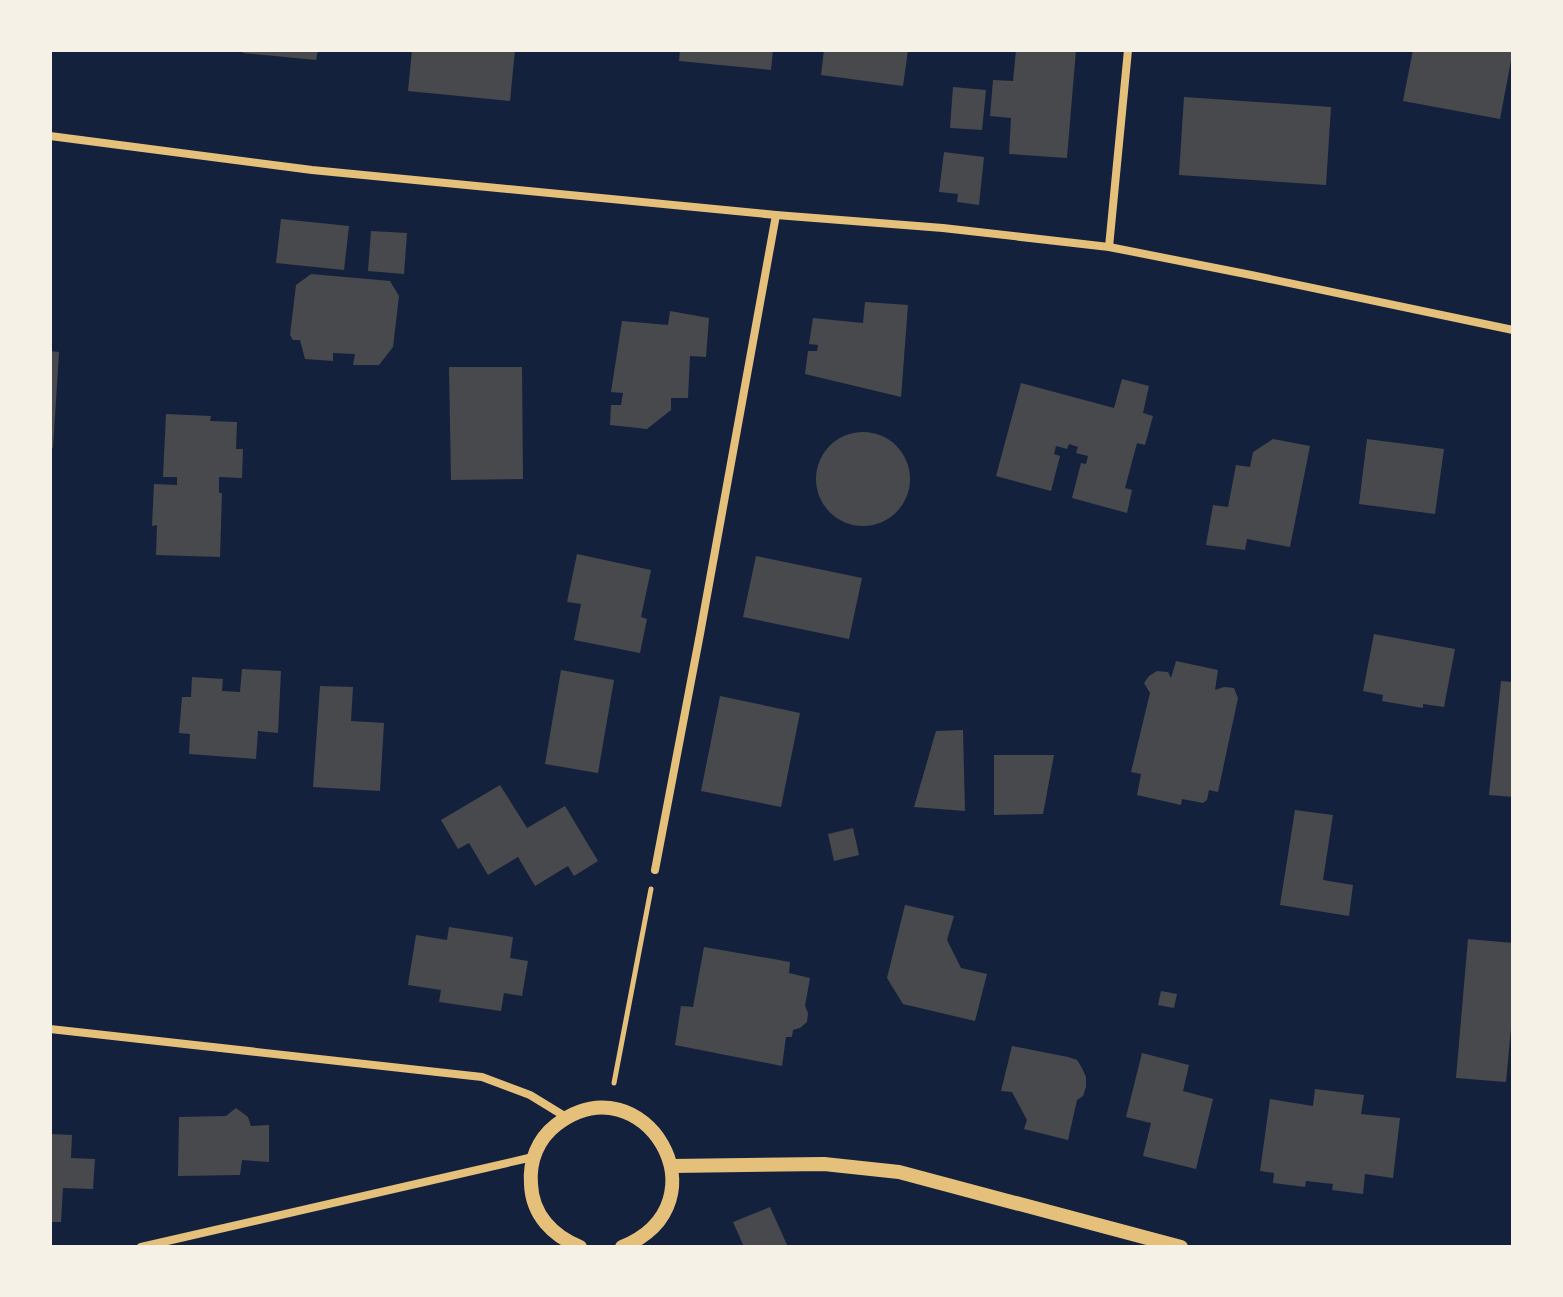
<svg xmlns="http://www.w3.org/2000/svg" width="1563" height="1297" viewBox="0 0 1563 1297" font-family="Inter,sans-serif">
	<rect width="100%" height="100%" fill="#14213d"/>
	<g fill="#48494c">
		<path d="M243 50H318L316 60 243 53Z"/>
		<path d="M412 50H515L510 101 408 91Z"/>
		<path d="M680 50H773L771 70 679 61Z"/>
		<path d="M824 50H908L903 86 821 75Z"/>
		<path d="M1016 50H1076L1067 158 1009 154 1011 118 990 116 993 80 1013 81Z"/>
		<path d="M1413 50H1513L1500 119 1403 101Z"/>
		<path d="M953 87 986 90 982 130 950 128Z"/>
		<path d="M1184 97 1331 107 1326 185 1179 175Z"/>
		<path d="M944 152 984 157 979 205 957 202 958 194 939 192Z"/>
		<path d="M281 219 349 226 344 270 276 263Z"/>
		<path d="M371 231 407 233 404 274 368 271Z"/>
		<path d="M311 274 390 281 399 296 393 347 379 365H353L355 354 333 353V361L305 359 300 340H293L290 335 296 285Z"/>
		<path d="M865 302 908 305 901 397 805 374 808 351H817L818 345 809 344 813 318 863 323Z"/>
		<path d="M670 311 709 318 706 357 690 356 688 398H671V410L647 429 610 425 611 405H621L623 393 611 392 622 321 668 325Z"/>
		<path d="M50 351 59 352 53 448 50 447Z"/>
		<path d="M449 367H522L523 479 451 480Z"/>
		<path d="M1122 379 1149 386 1143 413 1153 416 1145 445 1137 443 1125 488 1132 490 1127 513 1072 498 1081 463 1086 464 1088 456 1076 453 1078 447 1069 444 1067 449 1056 446 1054 454 1060 456 1051 491 996 476 1021 383 1114 408Z"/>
		<path d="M166 414 211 416 210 421 237 422 236 449H243L242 478 219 477V493H222L220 557 156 555 157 525 152 526 154 484 177 485V477H163Z"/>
		<circle cx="863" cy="479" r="47"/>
		<path d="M1273 439 1310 446 1290 547 1247 539 1245 550 1206 545 1213 505 1228 507 1236 465 1250 467 1253 452Z"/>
		<path d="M1367 439 1444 449 1435 514 1359 504Z"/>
		<path d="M577 554 651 570 641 617 647 619 640 653 574 640 581 604 567 602Z"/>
		<path d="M756 556 862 578 849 639 743 617Z"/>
		<path d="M1374 634 1455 649 1444 707 1423 704V708L1382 701 1383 695 1363 691Z"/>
		<path d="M1176 661 1218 670 1215 690 1224 687 1234 688 1238 698 1218 792 1209 790 1207 800 1203 803 1182 799 1181 805 1137 795 1141 774 1131 772 1150 693 1144 683 1149 676 1157 671 1168 672 1171 678Z"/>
		<path d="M242 669 281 671 278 733 258 731 256 759 189 754 190 734 179 733 182 697H191L192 677 223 679 222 691 240 692Z"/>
		<path d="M561 670 614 680 598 773 545 764Z"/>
		<path d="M1501 681 1513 682V797L1489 795Z"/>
		<path d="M320 686 353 687 351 721 384 723 380 791 313 787Z"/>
		<path d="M720 696 800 713 781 807 701 791Z"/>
		<path d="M963 730 965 811 914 807 936 731Z"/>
		<path d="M994 755H1054L1043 814 994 815Z"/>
		<path d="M500 785 527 828 565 806 598 861 574 876 568 866 535 886 518 857 488 875 469 843 458 849 441 820Z"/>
		<path d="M1295 810 1333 815 1323 880 1353 885 1349 916 1280 905Z"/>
		<path d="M853 828 859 855 834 861 828 834Z"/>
		<path d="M905 905 954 916 947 940 961 968 987 974 975 1021 903 1004 887 978Z"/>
		<path d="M449 927 513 937 510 958 528 961 522 996 504 993 501 1011 439 1002 441 990 408 985 416 935 447 940Z"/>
		<path d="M1468 939 1513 943V1006L1506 1082 1456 1078Z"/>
		<path d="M704 947 790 962 789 973 810 978 805 1006 808 1013 807 1022 800 1028 793 1030 792 1037H786L782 1066 675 1045 681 1006 693 1007Z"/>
		<path d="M1161 991 1177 994 1174 1008 1158 1005Z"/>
		<path d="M1012 1046 1068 1057 1077 1060 1082 1068 1086 1077V1087L1083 1096 1077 1100 1068 1140 1024 1129 1027 1120 1012 1092 1001 1091Z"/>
		<path d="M1142 1053 1189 1065 1183 1091 1213 1099 1196 1169 1143 1156 1151 1123 1126 1117Z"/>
		<path d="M1315 1089 1364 1095 1361 1114 1400 1118 1393 1178 1365 1174 1363 1194 1332 1190 1333 1184 1306 1181 1305 1187 1273 1183 1274 1173 1260 1171 1270 1099 1313 1106Z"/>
		<path d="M236 1108 248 1117 251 1126 269 1125V1162L242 1160 240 1175 178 1176 179 1117 226 1116Z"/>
		<path d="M50 1134 72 1135 71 1158 95 1159 93 1189 63 1188 61 1222H50Z"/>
		<path d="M770 1207 788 1247H744L733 1222Z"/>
	</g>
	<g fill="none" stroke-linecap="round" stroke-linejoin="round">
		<path stroke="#e5c07b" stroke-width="5" d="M614 1083 651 889"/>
		<g stroke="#e5c07b" stroke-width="8">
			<path d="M50 136 312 170 776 215 943 228 1109 247 1251 275 1513 330"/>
			<path d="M1109 247 1128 50"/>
			<path d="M655 870 700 634 776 215"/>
			<path d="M50 1029 482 1077 530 1095 566 1117"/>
			<path d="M141 1247 533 1157"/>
		</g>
		<g stroke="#e5c07b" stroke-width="14">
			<path d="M672 1166 824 1164 899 1172 1181 1247"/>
			<path d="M580 1247C553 1236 532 1215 531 1184 529 1161 538 1139 556 1125 643 1058 730 1203 622 1247"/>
		</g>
	</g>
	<rect width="1563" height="1297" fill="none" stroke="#f6f1e7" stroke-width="104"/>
</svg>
